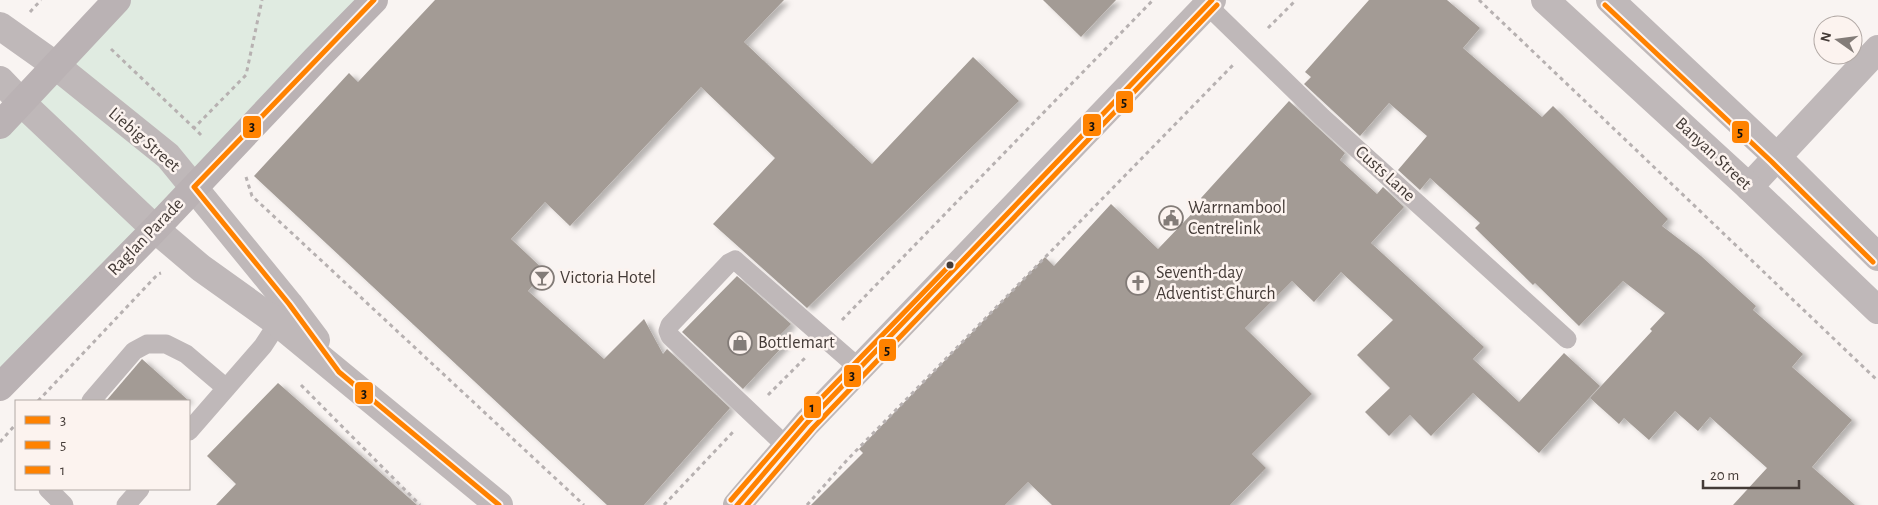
<svg xmlns="http://www.w3.org/2000/svg" width="1878" height="505" viewBox="0 0 1878 505" font-family="'Alegreya Sans',sans-serif">
	<defs>
		<filter id="shadow"><feDropShadow dx="5.5" dy="3" stdDeviation="2.5" flood-color="#0004"/></filter>
	</defs>
	<rect width="100%" height="100%" fill="#f9f4f2"/>
	<path fill="#e0ebe1" d="M117 0H374L0 387V127Z"/>
	<g fill="#a39b95" filter="url(#shadow)">
		<path d="M435 0H784L744 42 872 164 973 57 1019 101 807 308 713 224 775 158 701 87 570 226 545 202 511 239 545 271 528 291 604 359 644 319 663 354 667 349 730 408 644 505H607L254 176 349 73 358 82Z"/>
		<path d="M1043 0H1116L1081 37Z"/>
		<path d="M1369 0H1447L1480 28 1463 48 1542 117 1553 106 1668 219 1662 226 1701 256 1756 306 1753 310 1803 354 1792 367 1852 420 1812 467 1855 505H1733L1767 468 1710 417 1698 431 1675 411 1649 440 1624 418 1619 424 1590 398 1652 331 1650 329 1665 313 1623 281 1579 326 1535 283 1533 285 1475 228 1480 223 1430 178 1420 190 1398 170 1427 136 1389 103 1360 136 1304 84 1311 77 1305 72Z"/>
		<path d="M1289 101 1345 153 1340 160 1377 194 1383 187 1404 207 1371 243 1484 347 1473 359 1519 402 1564 353 1600 386 1539 453 1473 393 1431 436 1410 415 1389 436 1365 412 1390 388 1357 355 1393 320 1341 272 1314 302 1292 281 1245 328 1312 394 1252 454 1266 468 1230 505H1052L1028 482 1005 505H811L863 453 859 449 1045 257 1054 266 1111 204 1158 249 1204 201 1201 198Z"/>
		<path d="M737 276 791 324 778 337 785 344 743 389 682 332Z"/>
		<path d="M142 359 189 401H106Z"/>
		<path d="M278 383 417 505H216L236 484 207 456Z"/>
	</g>
	<g fill="none" stroke-linecap="round" stroke-linejoin="round">
		<g stroke="#b7b1b1" stroke-width="3" stroke-dasharray="4 4" stroke-linecap="butt">
			<path d="M1479 0 1878 381"/>
			<path d="M30 12 41 0"/>
			<path d="M1268 28 1296 0"/>
			<path d="M111 49 194 128"/>
			<path d="M201 135 194 128 246 75 262 0"/>
			<path d="M246 177 252 196 584 505"/>
			<path d="M842 320 1153 0"/>
			<path d="M301 385 420 505"/>
			<path d="M768 395 806 357"/>
			<path d="M38 401 158 274 161 273"/>
			<path d="M0 442 16 424"/>
			<path d="M664 505 733 432"/>
			<path d="M807 505 847 460 1233 65"/>
		</g>
		<g stroke="#bfb8b9" stroke-width="19">
			<path d="M1207 5 1322 117 1567 339"/>
			<path d="M91 401 134 351 147 344H166L186 354 226 388"/>
			<path d="M189 431 263 346 278 323"/>
			<path d="M786 446 670 336 668 331 670 325 729 263 735 260 860 369"/>
			<path d="M48 489 64 505"/>
			<path d="M126 505 140 489"/>
		</g>
		<g stroke="#bfb8b9" stroke-width="28">
			<path d="M0 26 55 65 168 156 289 304 316 340"/>
			<path d="M0 80 22 103 155 229 201 268 278 323 499 505"/>
			<path d="M1749 187 1878 49"/>
			<path d="M737 505 807 423 1212 0"/>
		</g>
		<g stroke="#bfb8b9" stroke-width="28">
			<path d="M1545 0 1749 187 1878 310"/>
			<path d="M1610 0 1777 157 1878 257"/>
		</g>
		<g stroke="#bab2b4" stroke-width="28">
			<path d="M0 125 117 0"/>
			<path d="M0 387 155 229 316 59 374 0"/>
		</g>
		<g stroke="#fcf3ef" stroke-width="9">
			<g id="bus-1">
				<path d="M374 0 194 187 289 304 339 372 499 505"/>
				<path d="M737 505 807 423 1212 0"/>
			</g>
		</g>
		<g stroke="#fcf3ef" stroke-width="9">
			<g id="bus-2">
				<path d="M1605 5 1772 162 1873 262"/>
				<path d="M747 505 813 428 1217 5"/>
			</g>
		</g>
		<g stroke="#fcf3ef" stroke-width="9">
			<path id="bus-3" d="M731 500 802 418 950 265"/>
		</g>
		<use href="#bus-1" stroke="#ff8200" stroke-width="5"/>
		<use href="#bus-2" stroke="#ff8200" stroke-width="5"/>
		<use href="#bus-3" stroke="#ff8200" stroke-width="5"/>
	</g>
	<defs>
		<g id="civic-ring" transform="scale(1.25)"><circle r="9.5" fill="#fcf3ef" stroke="#837c78" stroke-width="1.5"/><path d="M-.6-6.5H3V-4.5H.6V-3L4-1V1h2V6H-6V1h2V-1L-.6-3ZM-1.2 2.5V6h2.4V2.5Z" fill="#837c78"/></g>
		<g id="bar-ring" transform="scale(1.25)"><circle r="9.5" fill="#fcf3ef" stroke="#837c78" stroke-width="1.5"/><path d="M-6-5H6L.8 .8V4.5H3.5V6h-7V4.5H-.8V.8Z" fill="#837c78"/></g>
		<g id="church-ring" transform="scale(1.25)"><circle r="9.5" fill="#fcf3ef" stroke="#837c78" stroke-width="1.5"/><path d="M-1.2-6h2.4v3.5h3.3v2.4h-3.3V6h-2.4V-.1h-3.3v-2.4h3.3Z" fill="#837c78"/></g>
		<g id="shop-ring" transform="scale(1.25)"><circle r="9.5" fill="#fcf3ef" stroke="#837c78" stroke-width="1.5"/><path d="M-5-2.5h2.3a2.7 3.5 0 0 1 5.4 0H5L5.5 6h-11ZM-1.5-2.5h3a1.5 2.3 0 0 0-3 0Z" fill="#837c78"/></g>
	</defs>
	<g fill-rule="evenodd">
		<use href="#civic-ring" x="1171" y="218"/>
		<use href="#bar-ring" x="542" y="278"/>
		<use href="#church-ring" x="1138" y="283"/>
		<use href="#shop-ring" x="740" y="343"/>
	</g>
	<circle fill="#443b37" stroke="#fcf3ef" stroke-width="2" cx="950" cy="265" r="4.5"/>
	<g text-anchor="middle" dominant-baseline="central" stroke-width="5" stroke-linejoin="round" paint-order="stroke">
		<g font-size="18" fill="#443b37" stroke="#fcf3ef">
			<text transform="translate(144 140) rotate(41)">Liebig Street</text>
			<text transform="translate(1713 154) rotate(43)">Banyan Street</text>
			<text transform="translate(1385 174) rotate(42)">Custs Lane</text>
			<text transform="translate(146 237) rotate(-46)">Raglan Parade</text>
		</g>
		<g font-size="18" fill="#443b37" stroke="#fcf3ef" text-anchor="start">
			<text x="1188" y="208">Warrnambool<tspan x="1188" dy="21">Centrelink</tspan></text>
			<text x="1156" y="273">Seventh-day<tspan x="1156" dy="21">Adventist Church</tspan></text>
			<text x="560" y="278">Victoria Hotel</text>
			<text x="758" y="343">Bottlemart</text>
		</g>
	</g>
	<g stroke="#fcf3ef" stroke-width="2">
		<rect x="1115" y="90" width="19" height="24" rx="5" fill="#ff8200"/>
		<rect x="1082" y="113" width="20" height="24" rx="5" fill="#ff8200"/>
		<rect x="242" y="115" width="20" height="24" rx="5" fill="#ff8200"/>
		<rect x="1731" y="120" width="19" height="24" rx="5" fill="#ff8200"/>
		<rect x="878" y="338" width="19" height="24" rx="5" fill="#ff8200"/>
		<rect x="843" y="364" width="19" height="24" rx="5" fill="#ff8200"/>
		<rect x="354" y="381" width="20" height="24" rx="5" fill="#ff8200"/>
		<rect x="803" y="395" width="19" height="24" rx="5" fill="#ff8200"/>
	</g>
	<g font-size="14" text-anchor="middle" font-weight="bold" fill="#111">
		<text x="1124" y="107">5</text>
		<text x="1092" y="130">3</text>
		<text x="252" y="131">3</text>
		<text x="1740" y="137">5</text>
		<text x="887" y="355">5</text>
		<text x="852" y="380">3</text>
		<text x="364" y="398">3</text>
		<text x="812" y="412">1</text>
	</g>
	<rect x="15" y="400" width="175" height="90" fill="#fcf3ef" stroke="#b2a9a5"/>
	<rect x="25" y="416" width="25" height="8" fill="#ff8200" stroke="#b2a9a5"/>
	<text x="60" y="425" font-size="15" fill="#443b37">3</text>
	<rect x="25" y="441" width="25" height="8" fill="#ff8200" stroke="#b2a9a5"/>
	<text x="60" y="450" font-size="15" fill="#443b37">5</text>
	<rect x="25" y="466" width="25" height="8" fill="#ff8200" stroke="#b2a9a5"/>
	<text x="60" y="475" font-size="15" fill="#443b37">1</text>
	<g transform="translate(1838 40) rotate(284)"><circle r="24" fill="#fcf3ef" stroke="#b2a9a5"/>
	<path d="M0-4L9 19L0 12L-9 19Z" fill="#837c78"/>
	<text y="-8" font-size="14" font-weight="bold" text-anchor="middle" fill="#443b37">N</text>
	</g>
	<path d="M1703 480v8h96v-8" fill="none" stroke="#443b37" stroke-width="2.5"/>
	<text x="1710" y="480" font-size="15" fill="#443b37" stroke="#fcf3ef" stroke-width="4" paint-order="stroke">20 m</text>
</svg>
